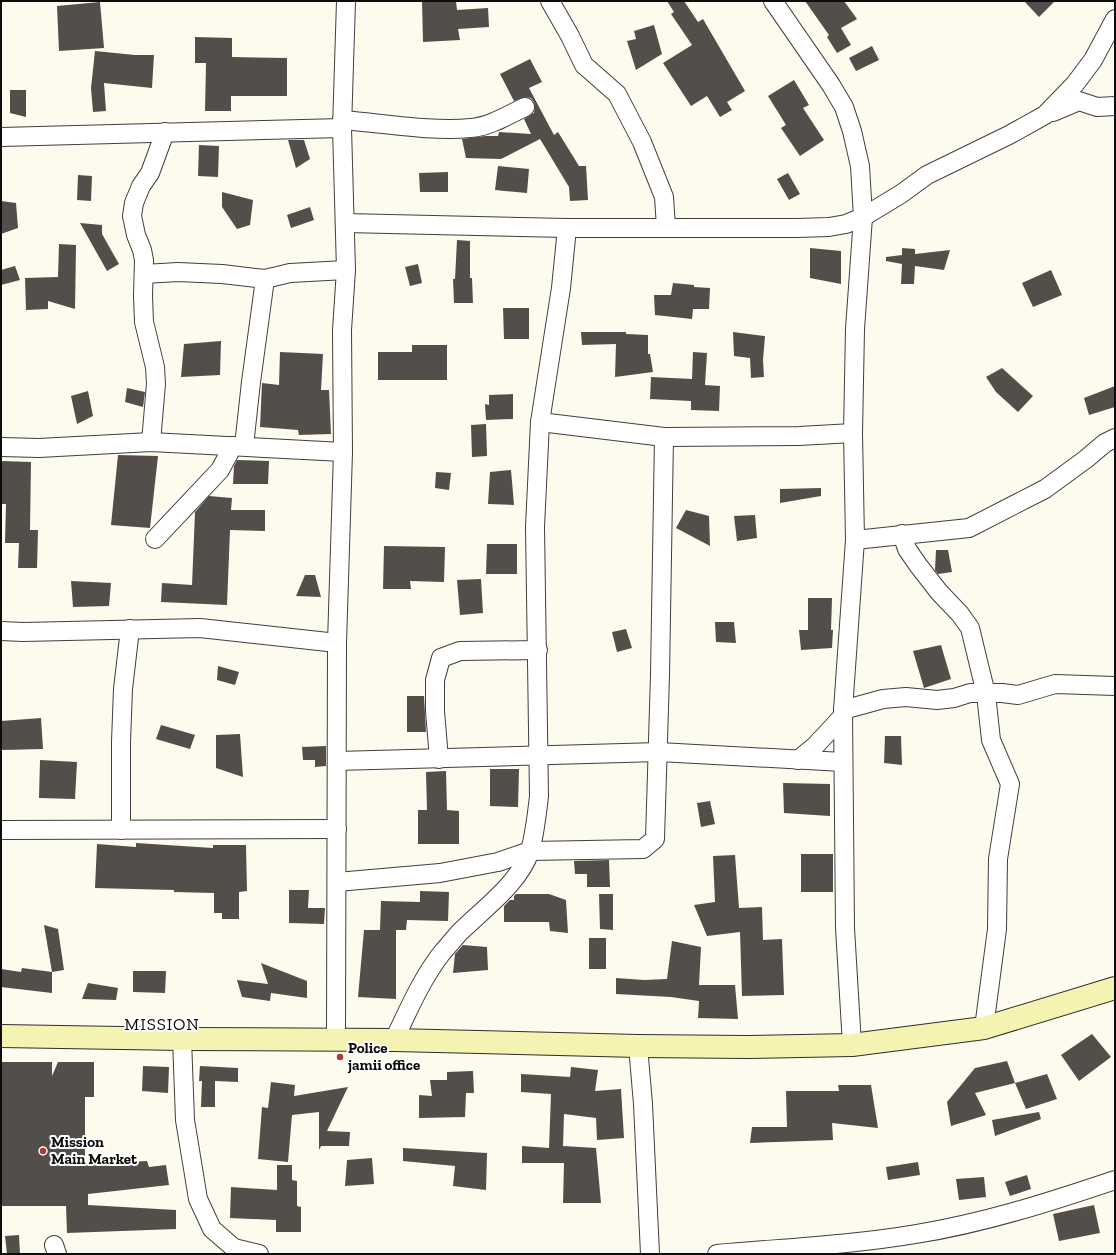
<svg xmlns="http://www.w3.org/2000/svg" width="1116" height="1255" viewBox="0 0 1116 1255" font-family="'Zilla Slab',serif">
	<rect width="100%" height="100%" fill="#fdfbed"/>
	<g fill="#534e4a">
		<path d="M422 1H456L457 10 488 8 489 27 458 29 460 40 423 42Z"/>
		<path d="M667 1H684L698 22 703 19 745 91 727 102 732 110 720 117 707 96 691 106 663 63 692 45 671 14 674 12Z"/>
		<path d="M805 1H844L857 19 841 28 851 45 837 53 827 37 829 35Z"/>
		<path d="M1024 1H1055L1039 17Z"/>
		<path d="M100 2 104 48 59 51 57 6Z"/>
		<path d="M654 25 662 54 636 70 627 41 636 39 634 31Z"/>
		<path d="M195 37 232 38V57L287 58V96H231V111H205L206 63H195Z"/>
		<path d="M872 46 879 60 856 71 849 58Z"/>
		<path d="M95 51 135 55H154L152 88 104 83 106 111 93 112 91 88Z"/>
		<path d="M530 59 542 82 529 88 554 135 558 132 579 166H586L588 200 570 201 569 187 540 139 501 159 466 158 462 139 485 136H498L499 132 531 134 524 119 534 113 535 107 534 102 531 98 525 97 514 101 500 74Z"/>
		<path d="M794 80 809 105 803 108 824 140 800 156 781 128 786 125 768 96Z"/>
		<path d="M10 90H26V117L10 113Z"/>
		<path d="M288 140H304L310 159 296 168Z"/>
		<path d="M199 145 219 146 218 177 198 176Z"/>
		<path d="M498 166 529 169 527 193 495 190Z"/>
		<path d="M448 172V192H420L419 173Z"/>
		<path d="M788 173 800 194 789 200 777 179Z"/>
		<path d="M78 175 92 176 91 201 77 200Z"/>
		<path d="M222 192 253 200 250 225 237 229 222 207Z"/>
		<path d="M1 201 16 203 18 228 1 234Z"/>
		<path d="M310 207 314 220 291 228 287 215Z"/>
		<path d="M80 223 102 225V234L119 264 107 271Z"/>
		<path d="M457 240 470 241V278H472L473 303H454L453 279H455Z"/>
		<path d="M59 244 76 245 75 309 48 301V309L26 310 25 278 58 277Z"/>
		<path d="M810 248 841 251V284L810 278Z"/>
		<path d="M902 248 915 249V254L950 250 944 270 915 266 914 284H901L902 264 886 261V257L902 255Z"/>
		<path d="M418 264 422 283 410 286 405 267Z"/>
		<path d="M15 266 20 280 1 285V270Z"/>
		<path d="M1051 270 1062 295 1033 307 1022 283Z"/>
		<path d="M673 283 694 285V287L710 288 709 309H693L692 319 655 315 654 295H671Z"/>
		<path d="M503 308H529V339H504Z"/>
		<path d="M581 332H626V334L648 335V354H650L653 372 615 377 616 344 582 345Z"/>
		<path d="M733 332 765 336 763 360 764 377 751 378 750 358 734 356Z"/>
		<path d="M221 341 220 375 181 377 184 344Z"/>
		<path d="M412 345H447V380H378V352H412Z"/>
		<path d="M280 352 323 354 321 390H329L331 434 299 435 298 430 260 427 262 383 279 385Z"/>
		<path d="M693 352 707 353 705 385 720 386 719 411 691 410V401L650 399 651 377 692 379Z"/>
		<path d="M1002 368 1033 396 1018 412 996 392 986 377Z"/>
		<path d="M1115 386V407L1089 415 1084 398Z"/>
		<path d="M127 388 145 392 143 407 125 402Z"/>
		<path d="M88 391 93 416 77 424 71 396Z"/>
		<path d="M513 394V419L486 420 485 404 489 405V395Z"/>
		<path d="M486 424 487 456 472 457 471 425Z"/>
		<path d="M118 455 158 456 150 528 111 525Z"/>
		<path d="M237 460 269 461 268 484H233L234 466Z"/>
		<path d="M1 461 31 462 30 530H38L37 568H18L19 543H5L6 504H1Z"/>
		<path d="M511 470 514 505 488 504 490 472Z"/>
		<path d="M436 472 451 473 449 490 435 488Z"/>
		<path d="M821 488V496L780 503V489Z"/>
		<path d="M209 496 232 498 231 510H265V531L230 530 227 605 161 602 162 583 192 585 195 512Z"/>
		<path d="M686 510 709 516 710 546 676 528Z"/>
		<path d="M755 515 757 538 737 541 734 516Z"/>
		<path d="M487 544H517V574H486Z"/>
		<path d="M384 546 445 547 444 582 410 581 411 589H383Z"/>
		<path d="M936 550H948L952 572 938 574 935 570Z"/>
		<path d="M305 575H315L321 597 296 596Z"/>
		<path d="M481 579 483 613 460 615 457 580Z"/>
		<path d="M71 581 111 583 109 606 73 607Z"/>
		<path d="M808 598H832L831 630H833L832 648 801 650 799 630H808Z"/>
		<path d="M715 622H734L736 643 716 642Z"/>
		<path d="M626 629 632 648 617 652 612 632Z"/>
		<path d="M941 645 951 679 924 688 913 651Z"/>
		<path d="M218 666 239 672 235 685 217 680Z"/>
		<path d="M407 696H424L426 732H407Z"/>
		<path d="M41 718 43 749 2 750 1 721Z"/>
		<path d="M161 725 195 735 190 749 156 739Z"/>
		<path d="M240 734 243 777 216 768V735Z"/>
		<path d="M885 736H901L902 765 884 763Z"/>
		<path d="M326 746V766L315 767V760H303L302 747Z"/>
		<path d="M40 760 77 762 75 799 39 798Z"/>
		<path d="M490 769H519L518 807 490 806Z"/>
		<path d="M446 771 447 810 459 811V844H418V810H427L426 772Z"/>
		<path d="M783 783 830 784V816L784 813Z"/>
		<path d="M710 801 715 824 701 827 697 803Z"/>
		<path d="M136 843 213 848V845H246L247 891 239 892V919H222V913H214V893L174 892V890L95 888 97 844 136 847Z"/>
		<rect x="801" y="854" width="32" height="38"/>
		<path d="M735 855 739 908 762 907 763 940 782 939 784 995 742 996 740 932 707 936 694 905 715 902 713 856Z"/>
		<path d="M609 860 610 887H587V874H575L574 861Z"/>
		<path d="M289 890H309L308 908H325L324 924 289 923Z"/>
		<path d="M420 891 449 892 448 921 407 920 406 930H396V999L358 997 364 930H380L381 901 420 902Z"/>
		<path d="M516 894H549L566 900 568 933 550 931 549 922H504V906L510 900H514V896Z"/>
		<path d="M599 894H613V930L600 929Z"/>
		<path d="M44 925 58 929 64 970 52 972Z"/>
		<rect x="589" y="938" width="17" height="31"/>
		<path d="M672 941 701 947 699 985H735L738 1019 698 1018 699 1001 671 997 616 994V978L644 980 667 979Z"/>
		<path d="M463 945 487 947 488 970 453 973 455 954Z"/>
		<path d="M261 963 307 981V998L271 993 270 1001 242 997 237 980 268 984Z"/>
		<path d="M22 968 52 972V993L1 987V969L21 972Z"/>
		<path d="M133 971H166L165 993 133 992Z"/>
		<path d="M88 983 118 988 116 1000 82 999Z"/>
		<path d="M1092 1034 1111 1057 1079 1081 1061 1055Z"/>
		<path d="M1007 1061 1015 1083 975 1093 986 1115 951 1126 947 1102 975 1068Z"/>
		<path d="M1 1062H52V1076L58 1062H94V1097H85V1164L147 1161 149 1167 166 1165 169 1185 88 1194V1205L176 1210V1229L67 1233 66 1206H1Z"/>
		<path d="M143 1066 169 1067 168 1093 142 1091Z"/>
		<path d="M200 1066 238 1068V1082L215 1081V1107H201L202 1081H199Z"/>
		<path d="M571 1067 598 1070 595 1091 621 1089 624 1138 597 1140 596 1118 564 1114 563 1146 596 1148 601 1203H563L564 1163H522V1146L549 1148 551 1094 521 1092V1074L570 1077Z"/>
		<path d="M473 1071 474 1093H466L465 1117 419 1118V1095L432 1096 430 1080H447V1072Z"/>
		<path d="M1047 1074 1057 1099 1026 1109 1015 1083Z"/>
		<path d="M271 1082 295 1085 294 1096 348 1087 327 1131 350 1132 349 1146H321L319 1150V1112L292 1115 288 1162 258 1159 262 1107 268 1108Z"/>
		<path d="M838 1085H871L878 1128 832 1123 833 1140 750 1143 752 1127H787L786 1091H839Z"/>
		<path d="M1039 1112 1041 1119 995 1136 992 1120Z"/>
		<path d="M403 1148 487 1153 486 1190 453 1186 455 1166 403 1161Z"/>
		<path d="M372 1158 374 1184 345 1186 347 1160Z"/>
		<path d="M918 1162 920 1175 888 1180 886 1167Z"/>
		<path d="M277 1165H292V1180L297 1181V1206L301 1207V1232H276V1220L230 1218 231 1187 277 1190Z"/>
		<path d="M1027 1175 1031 1189 1010 1196 1005 1182Z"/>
		<path d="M984 1177 986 1197 959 1200 956 1179Z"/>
		<path d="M1094 1205 1100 1233 1059 1241 1053 1214Z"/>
		<path d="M19 1235 20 1254H7L5 1236Z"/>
	</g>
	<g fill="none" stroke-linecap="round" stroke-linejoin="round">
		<g stroke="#3f3f3f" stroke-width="20">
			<g id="street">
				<path d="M550 1 570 36 584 65 617 94 642 142 664 197 666 227"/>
				<path d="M773 1 831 85 844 107 852 131 860 166 863 217 855 329 853 433 855 540 843 710 845 928 852 1045"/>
				<path d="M1053 112 1079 101 1097 107 1115 106"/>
				<path d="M342 120C383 123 431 132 471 128 491 126 508 115 525 107"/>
				<path d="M1 137 342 128"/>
				<path d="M345 223 567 228H797L829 227 846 224 863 217 901 194 927 175 1009 135 1045 115 1075 84 1093 60 1115 19"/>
				<path d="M144 274 178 272 222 274 265 279"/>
				<path d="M540 422 664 437 799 436 853 433"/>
				<path d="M151 442 156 384 155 367 144 322 143 296 144 260 142 250 136 235 132 216 134 203 141 186 150 173 165 132"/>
				<path d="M244 446 251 382 265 279 290 273 346 270"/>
				<path d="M1 447 39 448 151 442 343 452"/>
				<path d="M902 534 907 549 918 565 939 592 960 614 970 628 986 694 991 740 1010 784 998 859 997 929 984 1028"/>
				<path d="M155 539 220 470 233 446"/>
				<path d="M855 540 969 528 1045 489 1086 459 1105 443 1115 438"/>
				<path d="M1 631 23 632 200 628 337 643"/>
				<path d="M843 710 883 699 906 697 937 700 954 698 970 693H1002L1018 695 1055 684 1115 686"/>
				<path d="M439 759 435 711V680L441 658 460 651 538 650"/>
				<path d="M798 760 815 746 843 716"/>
				<path d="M337 761 659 752 843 762"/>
				<path d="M1 830 337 829"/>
				<path d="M121 830V742L123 689 130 629"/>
				<path d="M337 882 440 873 498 862 530 851 643 849 655 839 660 675 664 437"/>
				<path d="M182 1039 185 1120 198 1199 212 1229 234 1248 259 1254"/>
				<path d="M336 1039 337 643 343 452 342 330 346 270 342 128 346 1"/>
				<path d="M394 1040C408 1011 421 980 441 954 447 947 453 940 459 933 483 909 519 884 530 851 535 833 537 814 539 796L535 527 540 422 561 288 567 228"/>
				<path d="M638 1046 643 1104 650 1254"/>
				<path d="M54 1245 57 1254"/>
				<path d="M717 1254C784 1248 851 1245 916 1234 984 1223 1050 1202 1115 1180"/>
			</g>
		</g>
		<g stroke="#2e2e2e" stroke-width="24">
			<path id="secondary" d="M1 1036 182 1039 394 1040 638 1046 747 1047 852 1045 984 1028 1115 988"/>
		</g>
		<use href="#street" stroke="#fff" stroke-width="18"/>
		<use href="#secondary" stroke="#f4f3b1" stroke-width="22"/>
	</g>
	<g fill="#aa3b36" stroke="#fff" stroke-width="1.5">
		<circle cx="340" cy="1057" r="4"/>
		<circle cx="43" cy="1151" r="4"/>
	</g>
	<g text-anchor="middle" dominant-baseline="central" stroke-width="4" stroke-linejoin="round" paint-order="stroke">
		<g font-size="15" font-weight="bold" fill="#0c0c0c" stroke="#fff" text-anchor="start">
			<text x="348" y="1048">Police<tspan x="348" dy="17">jamii office</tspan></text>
			<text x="51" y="1142">Mission<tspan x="51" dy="17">Main Market</tspan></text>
		</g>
		<g font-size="17" letter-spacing="1" fill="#0c0c0c" stroke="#fff">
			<text x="162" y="1024">MISSION</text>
		</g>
	</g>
	<rect width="1116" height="1255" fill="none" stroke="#0c0c0c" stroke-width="4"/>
</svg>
